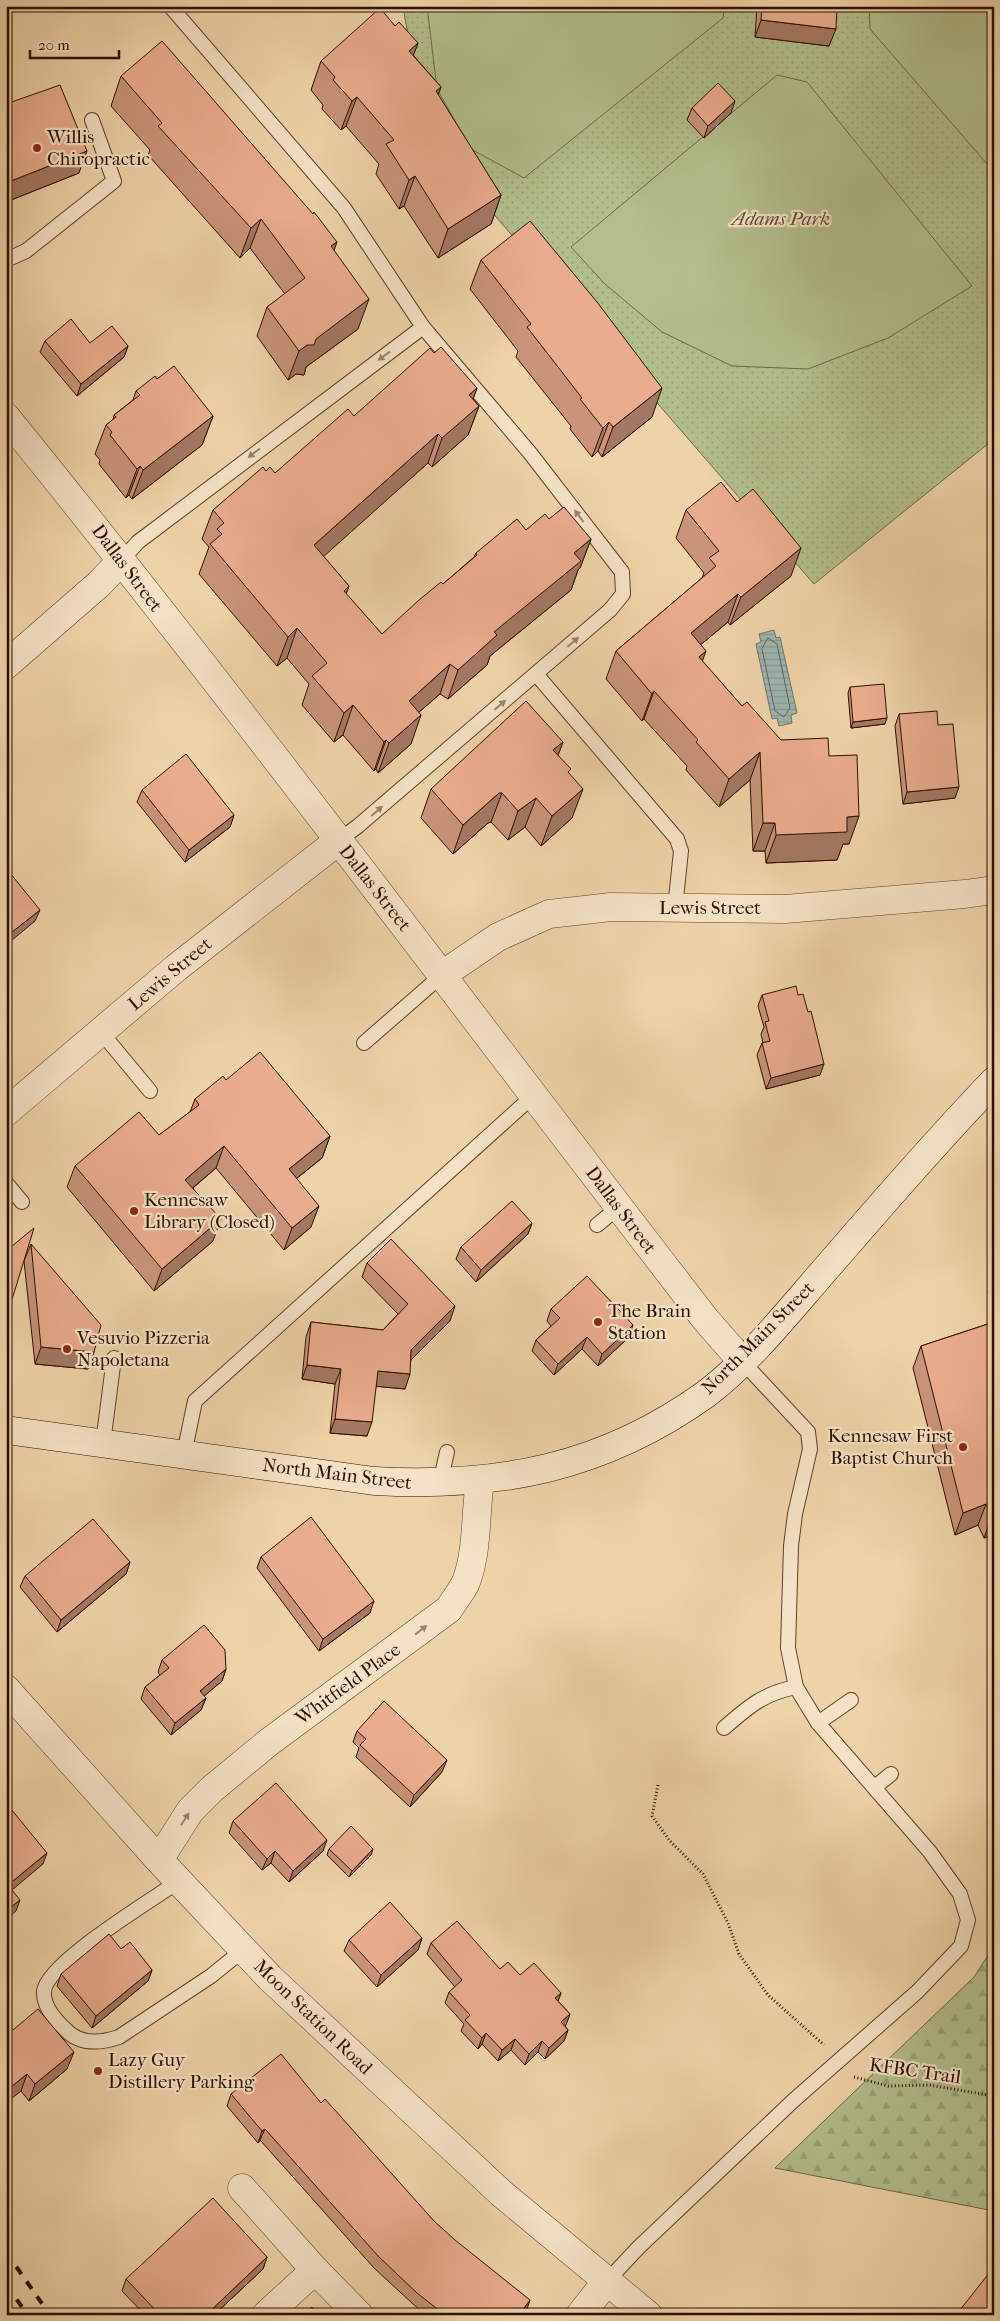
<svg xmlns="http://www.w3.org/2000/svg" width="1000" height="2321" viewBox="0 0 1000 2321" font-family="'IM FELL French Canon',serif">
	<defs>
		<pattern id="forest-firs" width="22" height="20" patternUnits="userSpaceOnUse" patternTransform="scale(1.25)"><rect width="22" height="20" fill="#b2be8c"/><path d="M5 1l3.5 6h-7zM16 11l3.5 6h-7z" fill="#99a277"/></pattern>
		<pattern id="park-dots" width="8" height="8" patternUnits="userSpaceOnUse" patternTransform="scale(1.25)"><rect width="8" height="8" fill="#b2be8c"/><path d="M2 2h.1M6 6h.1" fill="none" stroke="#99a277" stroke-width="1.8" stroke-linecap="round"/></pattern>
		<pattern id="water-rules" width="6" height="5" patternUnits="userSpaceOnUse" patternTransform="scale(1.25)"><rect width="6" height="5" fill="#9db6b2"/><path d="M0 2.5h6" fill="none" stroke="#879b97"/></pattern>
	</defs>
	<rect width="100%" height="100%" fill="#efd3a8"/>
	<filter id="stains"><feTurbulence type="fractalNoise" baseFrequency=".004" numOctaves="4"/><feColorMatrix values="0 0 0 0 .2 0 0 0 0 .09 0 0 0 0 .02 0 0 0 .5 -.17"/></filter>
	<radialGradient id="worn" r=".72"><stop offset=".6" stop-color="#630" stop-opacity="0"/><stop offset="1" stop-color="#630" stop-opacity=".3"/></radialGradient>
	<path fill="url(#forest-firs)" stroke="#6e6646" d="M994 1946V2211L775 2168 974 1977Z"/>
	<path fill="url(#park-dots)" stroke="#6e6646" d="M403 6H994V439L814 584 471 188C441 130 412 71 403 6Z"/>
	<g fill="#b2be8c" stroke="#6e6646">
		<path d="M427 6H725L723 18 524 178 471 149 437 89Z"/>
		<path d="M994 6V172L870 29 869 7Z"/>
		<path d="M777 75 807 82 972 286 888 338 808 369 732 366 662 332 605 284 571 247Z"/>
	</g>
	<path fill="url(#water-rules)" stroke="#6f736b" d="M774 630 776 638 780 637 797 713 791 715 792 723 779 726 777 718 772 719 756 644 761 642 759 634Z"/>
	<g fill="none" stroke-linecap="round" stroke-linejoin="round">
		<path stroke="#646259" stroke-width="1" d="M768 638 777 644 790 708 784 717 775 711 762 649Z"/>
		<g stroke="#5b402a" stroke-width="16">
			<g id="service">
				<path d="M170 6 344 208 423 327 530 453 622 572 623 594 610 610 358 826 338 841"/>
				<path d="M6 260 26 251 114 181 92 120"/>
				<path d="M121 561 138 542 423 327"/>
				<path d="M536 674 677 839 681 851 675 908"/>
				<path d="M101 1032 150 1091"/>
				<path d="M364 1043 442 975"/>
				<path d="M6 1183 22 1202"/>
				<path d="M597 1225 619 1207"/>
				<path d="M103 1443 114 1358"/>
				<path d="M184 1454 195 1401 534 1095"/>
				<path d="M440 1483 447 1452"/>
				<path d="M818 1723 851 1700"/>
				<path d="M724 1728C748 1707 764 1693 796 1687"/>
				<path d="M875 1787 891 1774"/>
				<path d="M179 1881C152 1900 47 1963 44 1991 43 2006 56 2021 66 2030 80 2045 101 2043 119 2037L211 1976 243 1950"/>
				<path d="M607 2281 639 2247 794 2100 917 1992 961 1946 968 1920 960 1894 930 1852 818 1723 796 1687 788 1648 791 1546 795 1514 810 1449 808 1432 742 1361"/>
			</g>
		</g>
		<g stroke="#5b402a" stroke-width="29">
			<g id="minor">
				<path d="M6 665 99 584 121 561"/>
				<path d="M442 975 498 937 549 914 611 907 785 909 965 894 994 890"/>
				<path d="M6 1112 176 968 338 841"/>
				<path d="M159 1860 190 1811 212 1789 269 1742 449 1609C454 1600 462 1591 466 1582 478 1550 475 1514 480 1481"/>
				<path d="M242 2188 315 2270 359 2315"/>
				<path d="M266 2315 315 2270"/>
				<path d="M580 2315 607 2281"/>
			</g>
		</g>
		<g stroke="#5b402a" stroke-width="29">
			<g id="tertiary">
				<path d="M6 417C246 712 473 1019 706 1320L742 1361"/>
				<path d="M6 1689 159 1860 270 1978 501 2193 648 2315"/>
			</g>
		</g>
		<g stroke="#2a0f00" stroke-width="29">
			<path id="secondary" d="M6 1430 374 1481C498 1488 603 1468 706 1394 745 1365 785 1316 817 1279 875 1212 933 1145 994 1081"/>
		</g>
		<g stroke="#2a0f00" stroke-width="3" stroke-dasharray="1 2.5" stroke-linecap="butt">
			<path d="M658 1785 652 1816 669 1840 703 1874 728 1923 739 1954 768 1995 824 2045"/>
			<path d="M854 2077 888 2086 929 2085 994 2096"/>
		</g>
		<use href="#service" stroke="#f5e2c6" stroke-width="14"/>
		<use href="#minor" stroke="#f5e2c6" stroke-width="28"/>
		<use href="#tertiary" stroke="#f5e2c6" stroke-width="28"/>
		<use href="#secondary" stroke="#f5e2c6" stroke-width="28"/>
		<g stroke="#2a0f00" stroke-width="4" stroke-dasharray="9 9" stroke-linecap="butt">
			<path d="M6 2252 50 2315"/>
			<path d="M6 2285 28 2315"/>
		</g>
	</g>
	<g fill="#c9947a" stroke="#2a0f00">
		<path d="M757 6H837L829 46 755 37Z"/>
		<path d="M395 26 418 43 413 55 441 87 438 95 501 195 491 224 438 258 404 206 399 209 376 174 379 164 346 126 341 130 322 109 323 105 311 90 321 61Z"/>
		<path d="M121 76 334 251 358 329 306 367 304 375 296 374 288 380 257 336 267 307 285 294 250 248 240 258 148 155 150 150 111 106Z"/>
		<path d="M6 104 79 173 6 202Z"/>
		<path d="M692 108 731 113 704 138 687 120Z"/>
		<path d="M481 260 652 417 602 457 598 451 592 457 570 429 571 426 516 357 518 351 470 289Z"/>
		<path d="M45 341 90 343 128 346 124 357 77 396 40 352Z"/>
		<path d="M434 353 477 388 473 399 479 406 468 435 432 467 428 463 323 556 349 586 346 594 382 634 443 584 474 557 476 553 549 519 591 539 580 568 578 570 571 590 490 656 487 665 448 699 440 694 419 712 411 744 378 773 376 769 374 771 343 735 334 742 302 705 309 684 287 658 277 666 199 574 209 547 202 539 213 510 266 471 275 473 354 416Z"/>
		<path d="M157 379 213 416 202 445 132 499 129 495 126 498 99 464 100 460 95 454 106 425 113 420 114 415 133 400 136 391Z"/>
		<path d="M686 510 791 576 730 625 728 622 700 645 702 661 742 706 781 740 829 756 849 844H843L837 860 766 863 765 851H753L750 780 719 807 686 770 687 766 644 719 642 721 606 679 616 651 702 578 704 573 676 538Z"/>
		<path d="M850 687 885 724 851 728 848 693Z"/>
		<path d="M899 714 938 725 955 798 903 804 895 726Z"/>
		<path d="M563 742 558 755 569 774 572 818 541 846 525 827 508 840 491 822 488 823 453 854 421 818 431 789Z"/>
		<path d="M142 790 234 815 230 827 185 862 137 802Z"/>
		<path d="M762 995 820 1075 766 1089 757 1055 762 1043H763L761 1034 764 1027 758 1006Z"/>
		<path d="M226 1080 330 1136 322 1158 296 1179 311 1227 284 1250 216 1168 193 1188 213 1241 154 1291 67 1187 75 1166 159 1135 190 1112 195 1099Z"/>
		<path d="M532 1223 528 1234 476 1282 456 1259 461 1247Z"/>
		<path d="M31 1244 94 1352 88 1369 35 1364 24 1261Z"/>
		<path d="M367 1263 450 1321 411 1360 405 1389 376 1386 367 1436 330 1433 335 1384 302 1379 306 1337 311 1322 383 1330 398 1314 362 1277Z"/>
		<path d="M994 1275V1313L988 1292Z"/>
		<path d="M551 1309 629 1337 598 1366 582 1349 554 1375 532 1351 536 1340 551 1326 547 1321Z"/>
		<path d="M994 1322V1535L984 1538 978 1525 955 1535 913 1368 921 1346Z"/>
		<path d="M261 1557 370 1613 319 1651 257 1568Z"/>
		<path d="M130 1562 126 1574 57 1632 20 1587 25 1576Z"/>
		<path d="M162 1660 226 1669 222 1681 204 1696 206 1698 201 1710 171 1735 141 1699 145 1687 160 1675 158 1672Z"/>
		<path d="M357 1731 442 1772 410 1807 356 1757 359 1748 353 1742Z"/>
		<path d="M233 1821 323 1851 289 1882 271 1863 262 1870 229 1833Z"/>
		<path d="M329 1849 371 1855 349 1877 327 1855Z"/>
		<path d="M422 1938 418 1950 377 1987 344 1951 349 1940Z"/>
		<path d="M431 1943 500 1969 520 1975 561 1993 558 2001 570 2014 565 2026 568 2030 564 2041 545 2059 538 2052 525 2065 511 2050 498 2061 482 2044 478 2049 461 2031 464 2024 445 2003 449 1992 455 1987 427 1954Z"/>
		<path d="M121 1949 152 1970 148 1981 92 2028 57 1986 61 1974Z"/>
		<path d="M13 2030 67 2069 29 2101 21 2091Z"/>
		<path d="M231 2094 321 2103 434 2221 526 2312 524 2315H426L413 2304 374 2268 260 2140 258 2143 227 2106Z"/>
		<path d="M267 2257 263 2269 214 2315H145L122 2291 126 2279Z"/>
	</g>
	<g fill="#a47863" stroke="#2a0f00">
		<path d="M761 20 836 29 829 46 755 37Z"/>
		<path d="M418 43 407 72 409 51Z"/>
		<path d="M441 87 430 116 436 91Z"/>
		<path d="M357 97 346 126 341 130 352 101Z"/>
		<path d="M735 101 731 113 704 138 708 126Z"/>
		<path d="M87 151 79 173 6 202V194L11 181Z"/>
		<path d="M415 176 404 206 399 209 409 180Z"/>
		<path d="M501 195 491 224 438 258 448 229Z"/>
		<path d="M261 219 250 248 240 258 251 228Z"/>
		<path d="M337 242 327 271 331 246Z"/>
		<path d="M369 299 358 329 306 367 304 375 296 374 288 380 299 351Z"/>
		<path d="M128 346 124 357 77 396 81 384Z"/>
		<path d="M477 388 467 416 479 406 468 435 432 467 442 438 469 395Z"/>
		<path d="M662 388 652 417 602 457 613 427Z"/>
		<path d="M213 416 202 445 132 499 143 470Z"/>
		<path d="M609 422 598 451 592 457 603 428Z"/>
		<path d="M438 434 428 463 303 575 314 545Z"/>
		<path d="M140 466 129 495 126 498 137 469Z"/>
		<path d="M591 539 580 568 578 570 571 590 490 656 487 665 448 699 458 670 494 632 574 553Z"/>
		<path d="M801 548 791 576 730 625 741 597Z"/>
		<path d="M349 586 338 615 344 591Z"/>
		<path d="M738 594 728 622 681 661 691 633Z"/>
		<path d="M297 628 287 658 277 666 288 637Z"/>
		<path d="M706 651 696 679 699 657Z"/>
		<path d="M450 664 440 694 398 730 409 701Z"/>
		<path d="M654 691 644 719 642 721 652 694Z"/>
		<path d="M353 705 343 735 334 742 344 713Z"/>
		<path d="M421 715 411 744 378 773 389 743Z"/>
		<path d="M887 718 885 724 851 728 853 722Z"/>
		<path d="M386 740 376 769 374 771 384 742Z"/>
		<path d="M563 742 552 771 553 750Z"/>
		<path d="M760 752 750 780 719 807 729 779Z"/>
		<path d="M959 787 955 798 903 804 907 792Z"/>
		<path d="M583 789 572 818 541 846 552 816Z"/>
		<path d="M499 793H502L491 822 488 823 453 854 463 825Z"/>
		<path d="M536 798 525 827 508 840 518 811Z"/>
		<path d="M234 815 230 827 185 862 189 850Z"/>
		<path d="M859 816 849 844H843L837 860 766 863 776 835 847 817Z"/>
		<path d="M763 823H775L765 851H753Z"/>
		<path d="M40 910 35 921 6 945 7 936Z"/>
		<path d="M824 1064 820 1075 766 1089 771 1078Z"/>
		<path d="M330 1136 322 1158 281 1191 289 1169Z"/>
		<path d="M224 1146 216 1168 177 1201 185 1180Z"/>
		<path d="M319 1206 311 1227 284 1250 292 1228Z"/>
		<path d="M221 1219 213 1241 154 1291 162 1269Z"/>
		<path d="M532 1223 528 1234 476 1282 481 1270Z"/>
		<path d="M455 1306 450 1321 406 1365 411 1350Z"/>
		<path d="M633 1325 629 1337 598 1366 602 1354Z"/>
		<path d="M587 1337 582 1349 554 1375 558 1364Z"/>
		<path d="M41 1347 94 1352 88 1369 35 1364Z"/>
		<path d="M307 1365 341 1369 335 1384 302 1379Z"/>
		<path d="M378 1371 410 1374 405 1389 372 1386Z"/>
		<path d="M335 1419 372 1422 367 1436 330 1433Z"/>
		<path d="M986 1504 978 1525 955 1535 963 1513Z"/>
		<path d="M992 1516H994V1535L984 1538Z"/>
		<path d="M130 1562 126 1574 57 1632 61 1620Z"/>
		<path d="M374 1601 370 1613 319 1651 323 1639Z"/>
		<path d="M226 1669 222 1681 196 1703 200 1691Z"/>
		<path d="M206 1698 201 1710 171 1735 175 1723Z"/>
		<path d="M447 1760 442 1772 410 1807 414 1795Z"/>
		<path d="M327 1840 323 1851 289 1882 293 1871Z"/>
		<path d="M373 1849 371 1855 349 1877 352 1871Z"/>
		<path d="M275 1851 271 1863 262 1870 267 1859Z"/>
		<path d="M47 1853 43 1864 6 1895 8 1885Z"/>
		<path d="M20 1900 16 1911 6 1920V1911Z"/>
		<path d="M422 1938 418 1950 377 1987 381 1975Z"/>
		<path d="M152 1970 148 1981 92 2028 96 2016Z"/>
		<path d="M561 1993 557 2004 555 1998Z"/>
		<path d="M570 2014 566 2025 557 2033 561 2022Z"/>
		<path d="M568 2030 564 2041 545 2059 549 2048Z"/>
		<path d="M486 2033 482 2044 478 2049 482 2038Z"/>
		<path d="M515 2039 511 2050 498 2061 502 2050Z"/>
		<path d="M542 2041 538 2052 525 2065 529 2054Z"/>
		<path d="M74 2052 67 2069 29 2101 35 2084Z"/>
		<path d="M27 2074 21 2091 6 2103V2091Z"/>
		<path d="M265 2129 260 2140 258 2143 262 2131Z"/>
		<path d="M267 2257 263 2269 214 2315H206Z"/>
		<path d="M530 2300 526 2312 524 2315H519Z"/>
	</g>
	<g fill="#eaac8e" stroke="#2a0f00">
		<path d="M762 6H837L836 29 761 20Z"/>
		<path d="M380 8 395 26 399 22 418 43 409 51 441 87 436 91 501 195 448 229 415 176 409 180 386 144 394 140 357 97 352 101 333 80 335 77 321 61Z"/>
		<path d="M162 41 313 214 314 212 337 242 331 246 369 299 316 339 314 345H307L299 351 267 307 305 278 261 219 251 228 158 126 162 123 121 76Z"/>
		<path d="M718 83 735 101 708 126 692 108Z"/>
		<path d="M60 85 87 151 11 181 6 168V104Z"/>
		<path d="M530 221 597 302 662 388 613 427 609 422 603 428 580 399 582 398 527 327 531 324 481 260Z"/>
		<path d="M71 319 90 343 112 326 128 346 81 384 45 341Z"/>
		<path d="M441 347 477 388 469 395 479 406 442 438 438 434 314 545 349 586 344 591 382 634 419 600 441 582 443 584 477 555 476 553 517 519 526 530 545 514 549 519 564 507 591 539 574 553 581 561 494 632 497 635 458 670 450 664 409 701 421 715 389 743 386 740 384 742 353 705 344 713 312 676 327 663 297 628 288 637 210 544 222 534 217 529 224 523 213 510 263 467 266 471 270 467 275 473 348 409 354 416 430 348 434 353Z"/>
		<path d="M174 366 213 416 143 470 140 466 137 469 110 435 112 432 106 425 116 417 114 415 140 395 136 391 155 376 157 379Z"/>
		<path d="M721 482 737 502 753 489 801 548 741 597 738 594 691 633 706 651 699 657 742 706 747 702 781 740 828 738 829 756 857 755 859 816 847 817V832L776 835 775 823H763L760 752 729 779 696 742 698 740 654 691 652 694 616 651 716 566 709 558 719 551 686 510Z"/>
		<path d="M884 684 887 718 853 722 850 687Z"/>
		<path d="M526 701 563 742 553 750 571 769 568 772 583 789 552 816 536 798 518 811 502 793H499L463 825 431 789Z"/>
		<path d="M937 711 938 725 953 724 959 787 907 792 899 714Z"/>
		<path d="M186 754 234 815 189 850 142 790Z"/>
		<path d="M6 868 40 910 7 936H6Z"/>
		<path d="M796 986 798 995 803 994 808 1012 811 1011 824 1064 771 1078 762 1043 770 1041 765 1022 769 1021 762 995Z"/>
		<path d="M260 1052 330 1136 289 1169 319 1206 292 1228 224 1146 185 1180 221 1219 162 1269 75 1166 139 1112 159 1135 199 1105 195 1099 223 1076 226 1080Z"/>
		<path d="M512 1201 532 1223 481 1270 461 1247Z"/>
		<path d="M34 1228 6 1319V1251Z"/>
		<path d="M391 1239 455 1306 411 1350 410 1374 378 1371 372 1422 335 1419 341 1369 307 1365 311 1322 383 1330 408 1304 367 1263Z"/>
		<path d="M31 1244 101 1325 94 1352 41 1347Z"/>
		<path d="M587 1276 633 1325 602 1354 587 1337 558 1364 536 1340 560 1318 551 1309Z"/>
		<path d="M994 1322V1516H992L986 1504 963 1513 921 1346Z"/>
		<path d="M311 1517 374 1601 323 1639 261 1557Z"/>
		<path d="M93 1519 130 1562 61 1620 25 1576Z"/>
		<path d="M204 1625 225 1650 226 1669 200 1691 206 1698 175 1723 145 1687 169 1668 162 1660Z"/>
		<path d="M384 1701 447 1760 414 1795 360 1745 366 1739 357 1731Z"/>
		<path d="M276 1783 327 1840 293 1871 275 1851 267 1859 233 1821Z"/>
		<path d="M11 1809 47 1853 8 1885 20 1900 6 1911V1813Z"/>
		<path d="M351 1826 373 1849 352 1871 329 1849Z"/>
		<path d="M390 1902 422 1938 381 1975 349 1940Z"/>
		<path d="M457 1921 500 1969 508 1962 520 1975 534 1963 561 1993 555 1998 570 2014 561 2022 568 2030 549 2048 542 2041 529 2054 515 2039 502 2050 486 2033 482 2038 465 2020 470 2015 449 1992 462 1980 431 1943Z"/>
		<path d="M109 1934 121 1949 130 1942 152 1970 96 2016 61 1974Z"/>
		<path d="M38 2009 74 2052 35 2084 27 2074 6 2091V2021L13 2030Z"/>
		<path d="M281 2054 321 2103 325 2099 434 2221 455 2240 530 2300 519 2315H445L417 2293 378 2256 265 2129 262 2131 231 2094Z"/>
		<path d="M213 2198 267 2257 206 2315H160L126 2279Z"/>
		<path d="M994 2267V2315H956Z"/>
		<path d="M312 2307 319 2315H303Z"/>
	</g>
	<defs><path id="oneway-solid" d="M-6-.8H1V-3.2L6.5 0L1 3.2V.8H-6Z" transform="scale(1.25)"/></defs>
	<g fill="#9a836d">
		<use href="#oneway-solid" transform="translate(384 356) rotate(144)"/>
		<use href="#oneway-solid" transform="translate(254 453) rotate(143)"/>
		<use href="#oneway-solid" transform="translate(579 516) rotate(-128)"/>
		<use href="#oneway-solid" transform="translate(573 642) rotate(-41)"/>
		<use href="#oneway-solid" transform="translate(500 705) rotate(-41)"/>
		<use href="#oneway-solid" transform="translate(377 811) rotate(-41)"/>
		<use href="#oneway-solid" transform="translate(421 1630) rotate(-38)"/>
		<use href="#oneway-solid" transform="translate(185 1819) rotate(-57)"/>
	</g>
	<g fill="#8f2418" stroke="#f5e2c6" stroke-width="2">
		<circle cx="37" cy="148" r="5"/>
		<circle cx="134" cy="1211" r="5"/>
		<circle cx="598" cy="1322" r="5"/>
		<circle cx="67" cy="1349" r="5"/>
		<circle cx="963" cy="1447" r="5"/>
		<circle cx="98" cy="2071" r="5"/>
	</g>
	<g text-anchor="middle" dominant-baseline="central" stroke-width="4.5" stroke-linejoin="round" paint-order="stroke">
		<g font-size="19" fill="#2a0f00" stroke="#f5e2c6" text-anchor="start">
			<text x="47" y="137">Willis<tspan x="47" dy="22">Chiropractic</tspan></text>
			<text x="144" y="1200">Kennesaw<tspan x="144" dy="22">Library (Closed)</tspan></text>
			<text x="608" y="1311">The Brain<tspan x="608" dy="22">Station</tspan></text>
			<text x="77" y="1338">Vesuvio Pizzeria<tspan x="77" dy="22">Napoletana</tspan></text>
			<text x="953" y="1436" text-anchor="end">Kennesaw First<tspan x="953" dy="22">Baptist Church</tspan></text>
			<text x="108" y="2060">Lazy Guy<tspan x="108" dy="22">Distillery Parking</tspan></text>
		</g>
		<g font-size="19" font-style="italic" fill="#5a4c31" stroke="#f5e2c6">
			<text x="781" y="219">Adams Park</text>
		</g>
		<g font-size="19" fill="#2a0f00" stroke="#f5e2c6">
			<text transform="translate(127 568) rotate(53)">Dallas Street</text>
			<text transform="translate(375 888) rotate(52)">Dallas Street</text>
			<text x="710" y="908">Lewis Street</text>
			<text transform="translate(170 974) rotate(-40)">Lewis Street</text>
			<text transform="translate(621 1210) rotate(53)">Dallas Street</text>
			<text transform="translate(758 1338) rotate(-45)">North Main Street</text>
			<text transform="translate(337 1474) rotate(7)">North Main Street</text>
			<text transform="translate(348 1684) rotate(-36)">Whitfield Place</text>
			<text transform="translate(313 2017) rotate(44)">Moon Station Road</text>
			<text transform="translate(915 2071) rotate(8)">KFBC Trail</text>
		</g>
	</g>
	<rect width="1000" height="2321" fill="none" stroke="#efd3a8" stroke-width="25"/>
	<rect x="8" y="8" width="985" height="2306" fill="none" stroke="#2a0f00" stroke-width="2.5"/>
	<rect x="12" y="12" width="975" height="2296" fill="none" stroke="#2a0f00"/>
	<path d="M30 50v8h89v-8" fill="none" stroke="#2a0f00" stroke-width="2.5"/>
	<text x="38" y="50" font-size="15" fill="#2a0f00" stroke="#f5e2c6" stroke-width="4" paint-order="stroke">20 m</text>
	<rect width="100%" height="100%" filter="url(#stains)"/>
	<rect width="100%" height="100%" fill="url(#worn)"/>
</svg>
